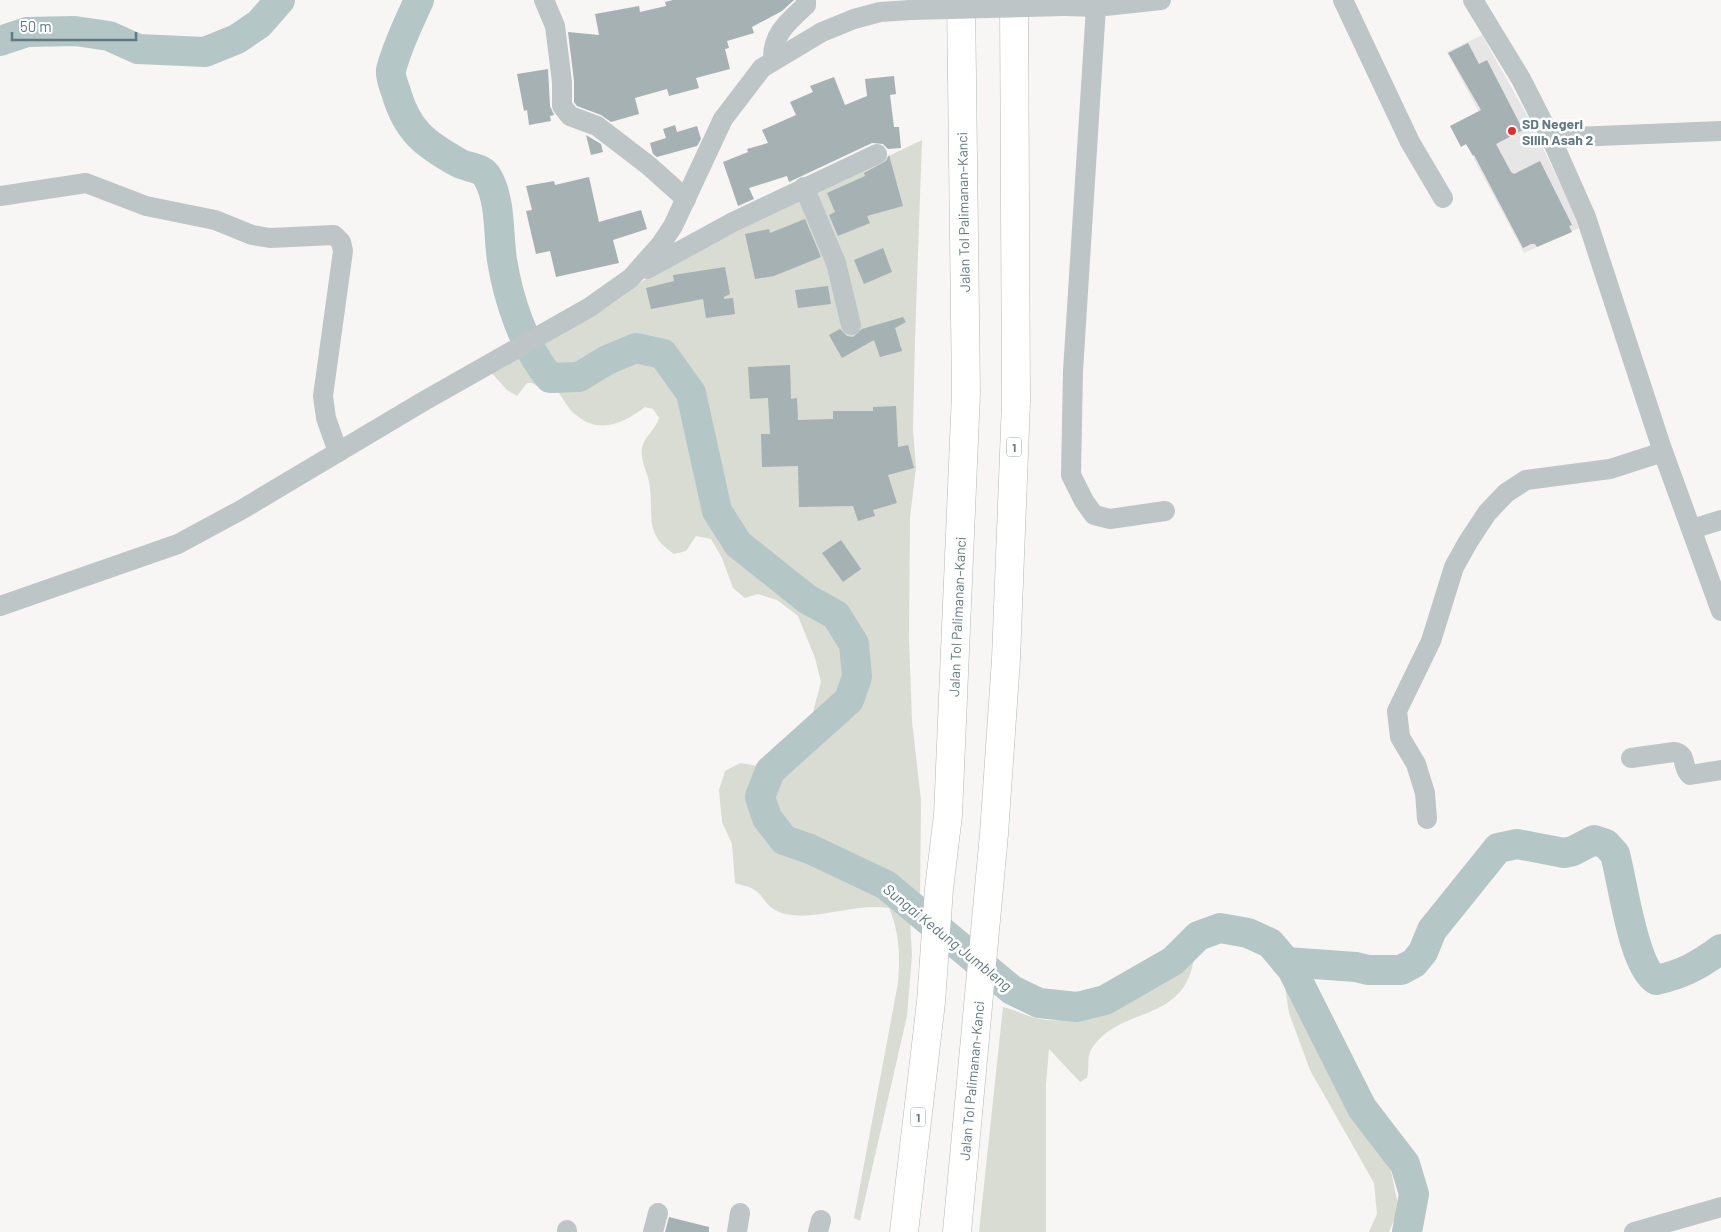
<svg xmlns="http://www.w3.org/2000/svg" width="1721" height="1232" viewBox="0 0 1721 1232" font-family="Barlow,sans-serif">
	<rect width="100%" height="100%" fill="#f7f6f4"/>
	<path fill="#e5e6e5" d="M1482 35 1528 117 1581 227 1524 253 1473 157 1496 144 1447 52Z"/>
	<g fill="#d8dcd3">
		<path d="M922 140 915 340 913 429 916 467 910 518 909 637 912 721 921 800 920 898 914 897 889 879 813 843 789 834 774 814 768 797 776 775 855 704 864 678 861 642 841 609 811 593 743 539 724 508 698 390 667 348 635 341 603 353 577 370H553L542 358 541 348 551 339 597 314 622 297 671 260Z"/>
		<path d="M515 354 524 358 547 385 581 384 610 367 637 356 658 361 684 397 710 514 732 549 802 605 831 620 846 646 849 676 842 696 832 707 810 723 821 682 815 658 798 616 777 600 758 594 745 598 733 588 722 558 711 539 696 536 686 551 674 554C642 533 655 513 649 482 647 471 640 460 642 448 644 437 656 429 659 418L653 409 645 407C624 423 600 435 576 415 569 410 564 400 559 393L546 392 532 383H527L517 396 507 390 488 369Z"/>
		<path d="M740 763 764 767 752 796 761 821 780 847 807 856 882 892 905 908 910 920 912 955 907 1016 860 1221 854 1218 898 983C900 956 900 934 889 908 855 903 816 921 786 914 764 909 766 896 753 889 748 886 740 885 735 883L732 844 722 822 720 801 719 790 725 771Z"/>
		<path d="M1195 952C1187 1026 1123 1003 1092 1048 1086 1056 1090 1068 1087 1078L1080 1082 1049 1049 1046 1084V1232H979L1003 1007C1015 1010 1028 1017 1040 1019 1094 1028 1157 986 1195 952Z"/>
		<path d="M1285 987 1360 1124 1391 1171 1397 1200 1396 1215 1389 1232H1369L1377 1214 1374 1183 1310 1070 1289 1013Z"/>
	</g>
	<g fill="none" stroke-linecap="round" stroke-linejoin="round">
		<g stroke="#b5c6c7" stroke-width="30">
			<path d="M419 0C409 22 397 46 391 70 390 77 394 86 396 92 407 131 425 144 459 163 468 168 483 167 488 178 501 202 498 233 502 260 508 298 524 348 550 378L579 377 607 360 636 348 663 354 691 393 717 511 738 544 807 599 836 615 854 644 857 677 849 700 770 771 760 797 767 818 784 840 810 849 886 885 1012 990 1039 1003 1077 1007 1105 1000 1173 961 1198 936 1220 928 1248 933 1270 943 1292 969 1362 1108 1405 1164 1414 1194 1407 1232"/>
			<path d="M0 41 27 32 75 31 109 36 138 49 205 52 237 39 259 24 280 0"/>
			<path d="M1286 962 1356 967 1368 970H1401L1414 963 1423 952 1432 930 1498 848 1517 844 1564 853 1573 851 1594 840 1606 844 1615 854C1623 883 1633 966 1656 980 1681 975 1700 965 1721 949"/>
		</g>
	</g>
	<g fill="#a5b1b3">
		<path d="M673 0H794L782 11 752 27 754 33 727 41 729 48 725 49 730 69 696 78 699 88 669 96 667 89 635 98 639 114 611 122 601 115 577 106 574 102V81L568 32 599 35 595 14 639 6 640 12 666 6 665 2Z"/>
		<path d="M1468 43 1479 64 1487 60 1523 130 1496 144 1511 172 1514 174 1540 161 1572 225 1569 226 1572 232 1537 247 1535 244H1531L1523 248 1474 155 1473 156 1466 144 1461 147 1450 126 1481 110 1448 53Z"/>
		<path d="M548 69 550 106 554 115 550 116 551 121 529 125 527 110 524 111 517 74Z"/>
		<path d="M894 76 896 94 890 95 894 127H899L901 148 888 149 883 144 872 143 789 182 787 176 749 188 754 199 738 206 723 162 748 152 747 149 768 143 762 130 796 115 790 102 813 92 810 86 834 77 845 105 867 96 865 79Z"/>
		<path d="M675 125 677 132 697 126 701 139 697 146 657 157 653 154 650 143 666 138 663 129Z"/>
		<path d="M586 135 601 144 603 152 591 155Z"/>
		<path d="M889 155 903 206 867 216 870 223 838 236 829 215 835 212 827 193 865 176 864 173 886 161Z"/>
		<path d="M589 177 599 222 641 210 647 229 613 240 619 263 556 277 550 251 536 254 526 211 532 210 526 186 554 181 555 185Z"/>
		<path d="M805 219 821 257 774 276 755 279 745 234 769 229 770 233Z"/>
		<path d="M883 248 892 272 864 284 854 260Z"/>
		<path d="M725 267 730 294 724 297V299L733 298 735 314 706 318 703 299 651 309 646 288 674 281 673 275Z"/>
		<path d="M828 286 831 304 798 308 795 290Z"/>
		<path d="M903 317 906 322 895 328 902 351 880 357 874 340 842 358 829 335 840 329 847 336 853 337 862 329Z"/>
		<path d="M790 365 791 399 797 398 798 420 833 419V411H873V407L896 406 898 447 908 445 914 468 888 475 897 503 873 510 875 516 858 521 853 506 799 507 798 466 762 467 761 434H770L768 398 750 399 748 367Z"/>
		<path d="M841 540 861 569 843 582 822 553Z"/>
		<path d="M669 1217 709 1227V1232H665Z"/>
	</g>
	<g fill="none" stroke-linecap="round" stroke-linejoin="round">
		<g stroke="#b1b8ba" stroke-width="29">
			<g id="highway">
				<path id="s1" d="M904 1232 931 1002 939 889 948 815 966 393 961 0"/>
				<path id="s2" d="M957 1232 994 834 1006 659 1016 402 1014 0"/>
			</g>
		</g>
		<g stroke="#bec5c7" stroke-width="20">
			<path d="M544 0 555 26 562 82V106L570 116 597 126 648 165 686 199"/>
			<path d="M1343 0 1410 142 1443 198"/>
			<path d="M1473 0 1521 79 1551 138 1586 217 1663 452 1721 611"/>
			<path d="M1065 6 1096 7 1161 0"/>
			<path d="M1096 7 1073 371 1071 475 1084 501 1094 515 1110 519 1165 511"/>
			<path d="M773 60C772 34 788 22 806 5V0"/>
			<path d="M1551 138 1721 131"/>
			<path d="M804 187 836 263 851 325"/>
			<path d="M0 196 86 183 146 206 215 220 252 235 270 238 334 235 341 242 343 251 323 396 326 418 338 452"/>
			<path d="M647 269 733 222 877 154"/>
			<path d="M1692 529 1721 520"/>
			<path d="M0 606 178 544 241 510 424 401 590 307 631 278 661 244 673 226 723 119 762 68 822 32 854 19 880 12 911 10"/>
			<path d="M1631 758 1674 752C1688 754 1681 767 1690 775L1721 770"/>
			<path d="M1427 819 1425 793 1416 764 1400 737 1397 711 1431 641 1454 567 1468 542 1487 513 1506 493 1526 480 1610 469 1663 452"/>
			<path d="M567 1232V1230"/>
			<path d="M653 1232 658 1213"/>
			<path d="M737 1232 740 1213"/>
			<path d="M818 1232 821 1220"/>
			<path d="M1634 1232 1721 1207"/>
		</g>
		<use href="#highway" stroke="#fff" stroke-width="28"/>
		<path stroke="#bec5c7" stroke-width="20" d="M911 10 1065 6"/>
	</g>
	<circle fill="#e12f2b" stroke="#fff" stroke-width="2" cx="1512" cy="131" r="5"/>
	<g text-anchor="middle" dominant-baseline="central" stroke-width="5" stroke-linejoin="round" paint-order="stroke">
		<g fill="#fff" stroke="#91a1a5" stroke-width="1">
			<rect x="1006.5" y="437.5" width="15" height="19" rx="4"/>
			<rect x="910.5" y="1107.5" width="15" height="19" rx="4"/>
		</g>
		<g font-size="12" font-weight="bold" fill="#62797f">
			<text x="1014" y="447">1</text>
			<text x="918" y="1117">1</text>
		</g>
		<g font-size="14" font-weight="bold" fill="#62797f" stroke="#fff" text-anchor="start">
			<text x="1522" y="123">SD Negeri<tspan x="1522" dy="16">Silih Asah 2</tspan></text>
		</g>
		<g font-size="14" fill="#62797f" stroke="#fff">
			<text transform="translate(963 212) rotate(-91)">Jalan Tol Palimanan–Kanci</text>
			<text stroke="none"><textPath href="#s1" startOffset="618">Jalan Tol Palimanan–Kanci</textPath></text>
			<text stroke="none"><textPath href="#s2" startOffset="152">Jalan Tol Palimanan–Kanci</textPath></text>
		</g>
		<g font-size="15" font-style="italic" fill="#5e787a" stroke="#fff">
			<text transform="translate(948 937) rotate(39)">Sungai Kedung Jumbleng</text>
		</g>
	</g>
	<path d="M12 32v8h124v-8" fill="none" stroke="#62797f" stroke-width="2.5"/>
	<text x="20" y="32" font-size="15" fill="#62797f" stroke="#ffffff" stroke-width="4" paint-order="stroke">50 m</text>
</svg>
